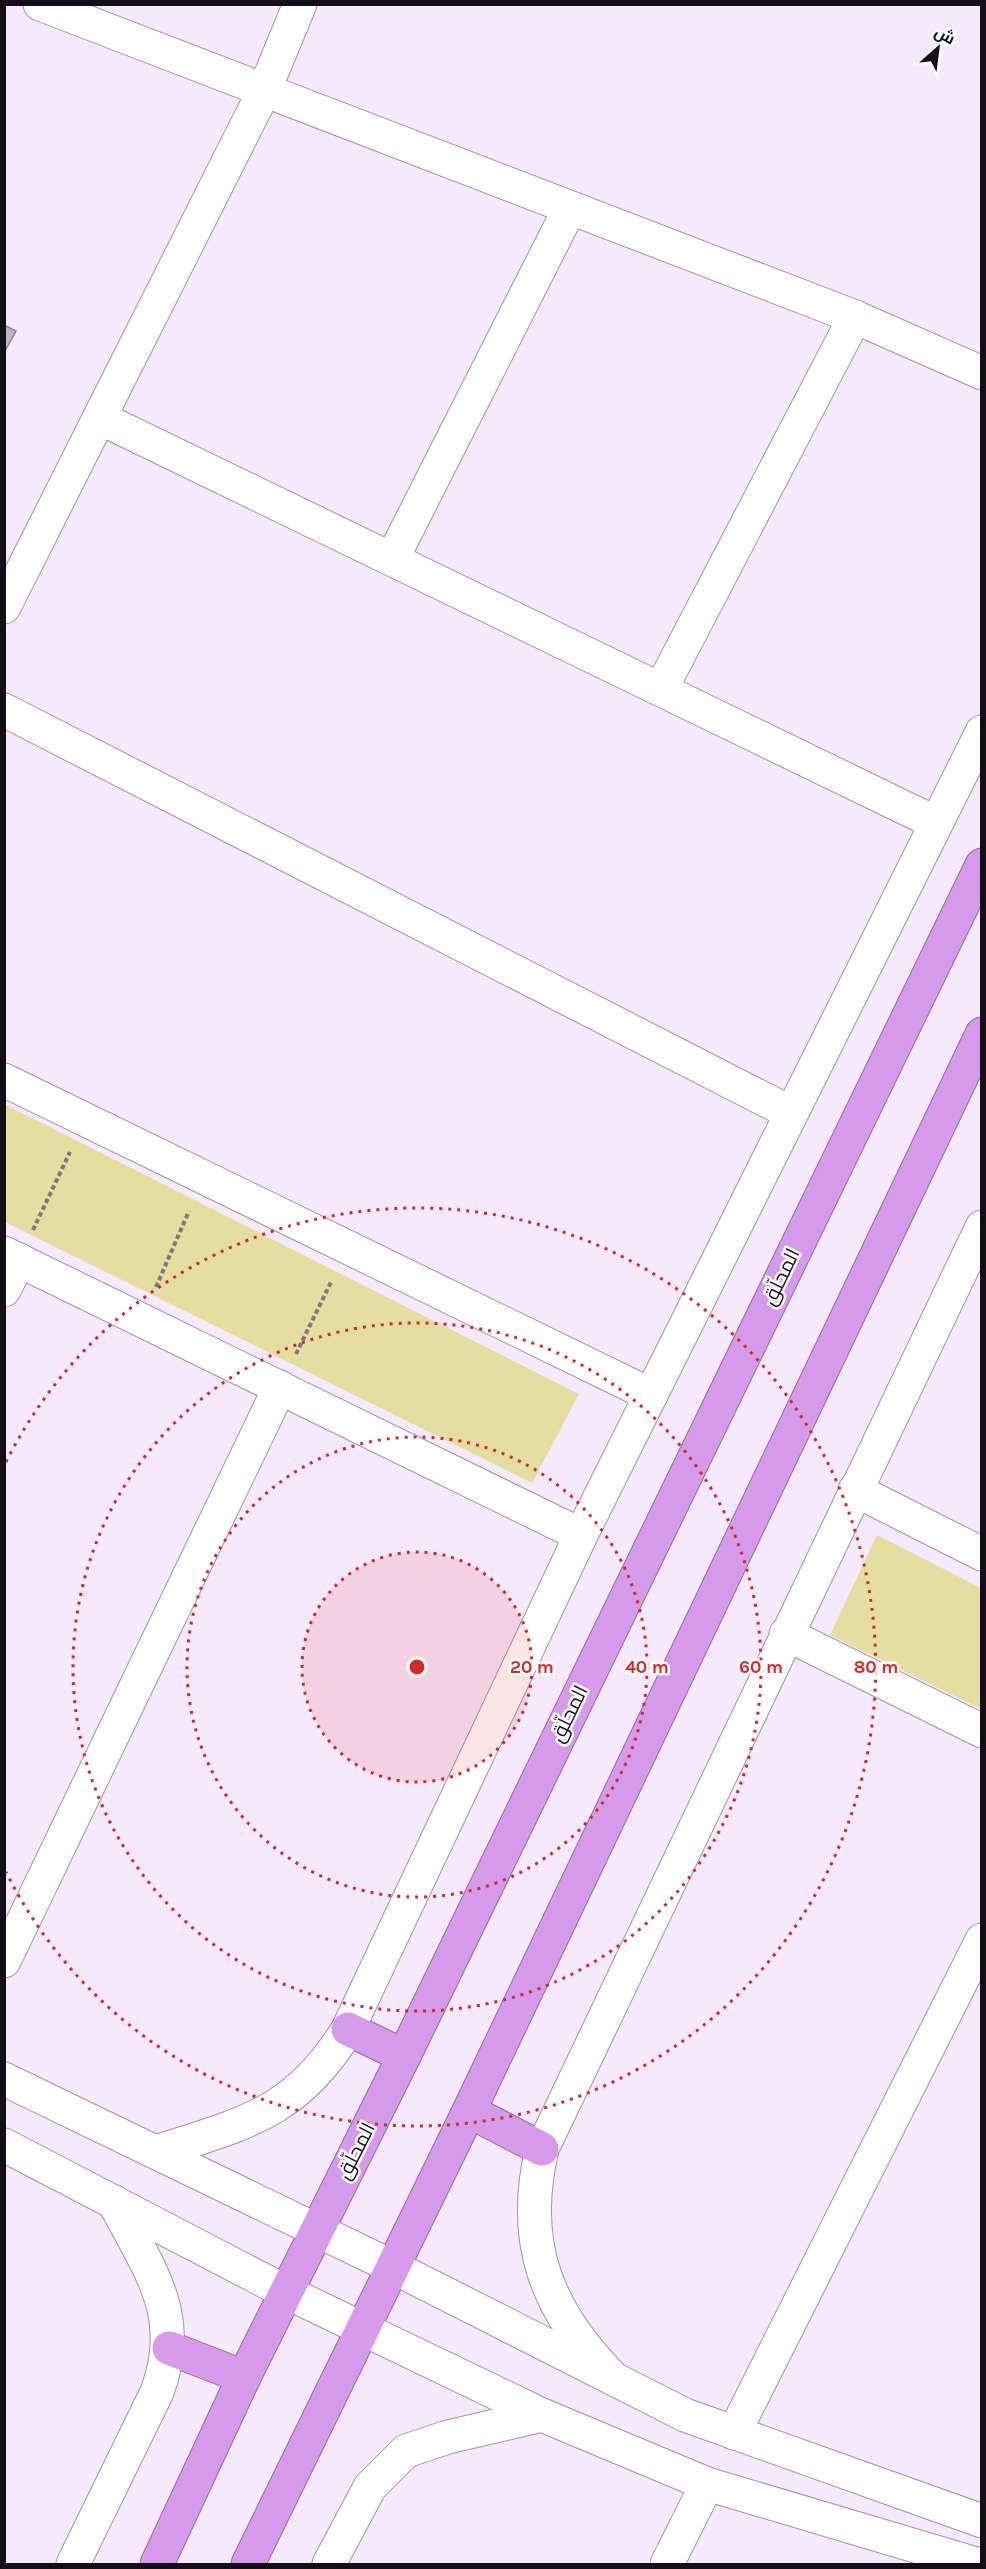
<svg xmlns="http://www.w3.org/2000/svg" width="986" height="2569" viewBox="0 0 986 2569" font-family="Karla,Cairo,sans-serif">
	<rect width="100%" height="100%" fill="#f7e9fc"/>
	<g fill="#e4dea1">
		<path d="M4 1104 579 1394 532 1483 5 1222Z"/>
		<path d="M877 1535 981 1588V1709L830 1635Z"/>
	</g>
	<path fill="#c3b3c9" stroke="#908196" stroke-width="1.5" d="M4 325 16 331 4 353Z"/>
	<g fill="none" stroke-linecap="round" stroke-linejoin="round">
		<g stroke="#a292a8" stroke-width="35">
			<g id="street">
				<path d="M100 418 936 823"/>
				<path d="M392 559 570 208"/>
				<path d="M4 607 264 91 300 4"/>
				<path d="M661 689 855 317"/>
				<path d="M4 710 791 1113"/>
				<path d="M4 1080 651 1395"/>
				<path d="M4 1253 581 1535"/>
				<path d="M4 1290 19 1260"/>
				<path d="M855 1490 982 1554"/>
				<path d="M786 1634 982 1731"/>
				<path d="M4 1961 280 1387"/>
				<path d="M156 2152C245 2123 296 2114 348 2029L581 1535 982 732"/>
				<path d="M612 2377C546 2310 520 2242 542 2149L982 1227"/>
				<path d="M734 2433 982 1940"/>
				<path d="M73 2564 157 2392C186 2314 149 2270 114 2202"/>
				<path d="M329 2564 370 2487 406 2451 448 2437 542 2415"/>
				<path d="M667 2564 707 2484"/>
			</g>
		</g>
		<g stroke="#a292a8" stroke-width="35">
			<g id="secondary">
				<path d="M40 4 855 317 982 373"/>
				<path d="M4 2079 393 2267 685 2415 982 2521"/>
				<path d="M4 2145 286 2292 542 2415 707 2484 976 2564"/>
			</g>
		</g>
		<g stroke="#916aa0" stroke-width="35">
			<g id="highway">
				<path d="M348 2029 404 2056"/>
				<path d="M469 2111 542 2149"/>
				<path d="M169 2348 244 2377"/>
				<path d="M157 2564 244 2377 404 2056 982 865"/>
				<path d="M248 2564 469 2111 982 1034"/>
			</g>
		</g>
		<g stroke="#807683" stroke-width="4" stroke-dasharray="4.5 3" stroke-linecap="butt">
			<path d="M33 1230 70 1152"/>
			<path d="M156 1287 189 1211"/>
			<path d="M296 1354 332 1280"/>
		</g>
		<use href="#street" stroke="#fff" stroke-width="33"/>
		<use href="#secondary" stroke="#fff" stroke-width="33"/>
		<use href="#highway" stroke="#d59bea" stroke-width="33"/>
	</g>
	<circle cx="417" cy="1667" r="115" fill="#d62828" fill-opacity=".12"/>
	<g fill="none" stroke="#d62828" stroke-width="3" stroke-dasharray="3 6">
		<circle cx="417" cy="1667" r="115"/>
		<circle cx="417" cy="1667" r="230"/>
		<circle cx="417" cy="1667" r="344"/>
		<path d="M6 1462A459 459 0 1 1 6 1872"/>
	</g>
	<g text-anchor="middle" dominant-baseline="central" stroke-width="5" stroke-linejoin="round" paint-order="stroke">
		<g font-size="20" fill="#140f16" stroke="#fcfcfc">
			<text transform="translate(781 1277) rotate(-64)">المحلّق</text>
			<text transform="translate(569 1714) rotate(-64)">المحلّق</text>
			<text transform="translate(356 2151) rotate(-63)">المحلّق</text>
		</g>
	</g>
	<circle cx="417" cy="1667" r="9" fill="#d62828" stroke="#fcfcfc" stroke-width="3"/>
	<g font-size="18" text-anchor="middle" font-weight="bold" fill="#d62828" stroke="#fcfcfc" stroke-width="5" stroke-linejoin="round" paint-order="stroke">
		<text x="532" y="1673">20 m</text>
		<text x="647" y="1673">40 m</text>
		<text x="761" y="1673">60 m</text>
		<text x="876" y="1673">80 m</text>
	</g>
	<rect width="986" height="2569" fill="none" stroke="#140f16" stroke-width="12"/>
	<g transform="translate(938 48) rotate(28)" stroke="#fcfcfc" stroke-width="4.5" paint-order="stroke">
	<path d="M0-4.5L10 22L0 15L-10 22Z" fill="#140f16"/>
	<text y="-9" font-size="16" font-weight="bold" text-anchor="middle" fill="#140f16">ش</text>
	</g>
</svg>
